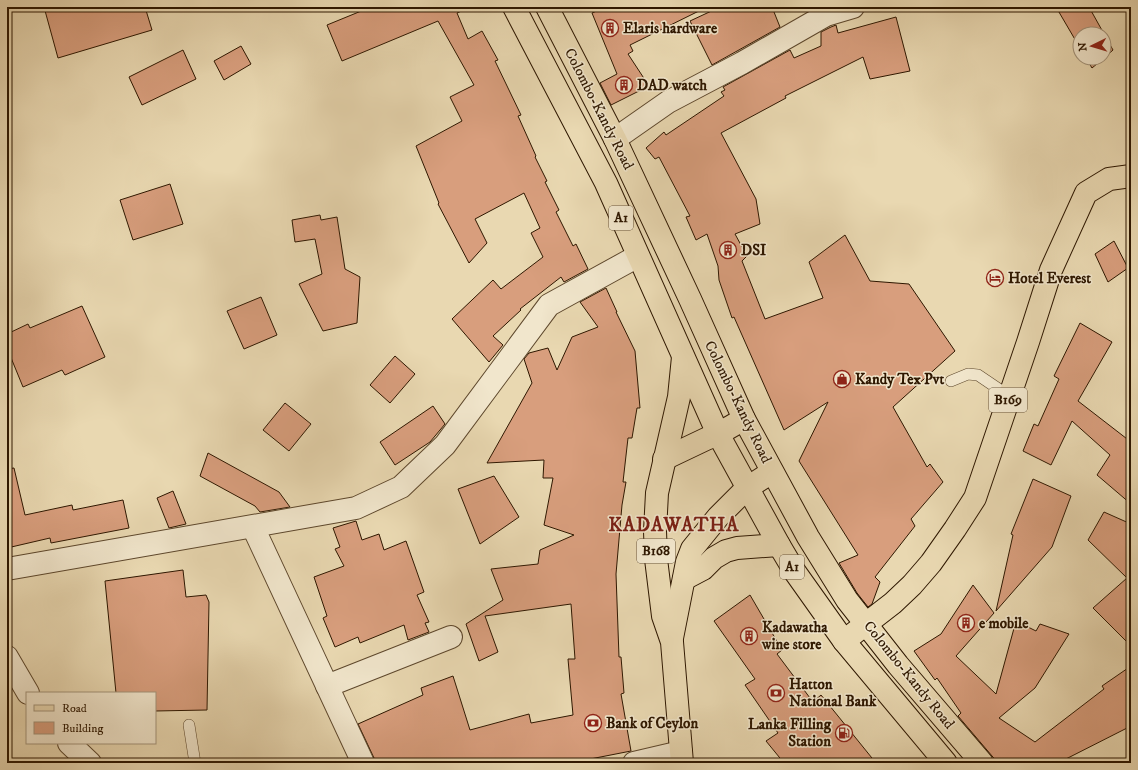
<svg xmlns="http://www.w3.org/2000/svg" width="1138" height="770" viewBox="0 0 1138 770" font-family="'IM FELL DW Pica',serif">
	<rect width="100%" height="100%" fill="#e9d8b1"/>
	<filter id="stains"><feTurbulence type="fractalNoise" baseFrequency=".005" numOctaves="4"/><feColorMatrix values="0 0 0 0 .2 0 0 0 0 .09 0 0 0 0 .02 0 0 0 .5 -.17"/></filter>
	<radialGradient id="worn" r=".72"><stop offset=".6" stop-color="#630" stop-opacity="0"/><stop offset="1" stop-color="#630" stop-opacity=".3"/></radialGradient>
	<g fill="#d89e7d" stroke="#2e1700">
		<path d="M44 7H145L152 30 58 58Z"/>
		<path d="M371 7H471L457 13 468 39 482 31 498 60 495 61 521 115 518 116 536 156 535 157 547 181 545 182 559 210 556 212 573 246 576 244 588 269 564 282 561 277 520 309 521 310 493 336 503 345 489 362 452 319 493 280 501 289 543 257 531 233 540 228 524 193 475 219 487 243 469 263 438 204 439 203 416 146 462 121 450 97 474 85 438 21 342 61 327 25Z"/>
		<path d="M606 7H707L630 45 633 51 628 54 649 86 611 105 600 83 617 74 592 13Z"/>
		<path d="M720 7H772L780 27 712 65 690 21Z"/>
		<path d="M1056 7H1089L1113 50 1104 58V34H1080V48Z"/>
		<path d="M896 17 910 71 870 79 863 57 785 96 786 98 721 133 756 199 760 224 735 234 747 256 742 261 765 319 823 298 809 262 845 235 870 281 909 284 955 351 893 407 927 467 930 464 943 482 911 519 915 526 875 577 880 582 872 604 868 607 857 593 839 563 858 555 799 461 828 402 784 430 734 317 732 318 719 280 718 266 707 234 696 240 686 217 690 216 659 157 655 159 646 148 664 132 666 135 724 96 721 92 725 90 723 87 790 50 794 58 821 46V32L831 27 836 25 838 33Z"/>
		<path d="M241 46 251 64 224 80 214 61Z"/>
		<path d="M183 50 196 79 142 105 129 77Z"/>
		<path d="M1086 58H1104L1092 68Z"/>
		<path d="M170 184 183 224 133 240 120 200Z"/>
		<path d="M320 215 321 220 337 217 345 269 360 277 357 323 323 331 299 284 322 274 315 239 295 242 292 220Z"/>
		<path d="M1114 241 1128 268 1108 282 1095 254Z"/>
		<path d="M606 288 617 312H616L635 351 640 408H637L632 438H628L623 482H626L622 505 616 574 619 657H621L624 693 621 694 631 751 570 763H376L374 758 358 724 423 695 421 688 453 676 470 730 529 714 531 723 573 715 568 659H575L571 604 485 616 498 652 479 661 466 624 503 600 491 569 538 564 540 550 574 535 544 525 553 478H543L544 460 487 463 532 383 524 359 529 353 548 348 557 370 572 337 598 327 580 302Z"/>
		<path d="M261 297 277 335 244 349 227 311Z"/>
		<path d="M82 306 105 357 65 375 62 370 23 387 7 348V334L28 324 30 328Z"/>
		<path d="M1080 323 1112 342 1078 401 1131 442V504L1097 475 1110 455 1072 421 1051 465 1023 451 1034 424 1038 426 1059 379 1054 376Z"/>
		<path d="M395 356 415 374 390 403 370 385Z"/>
		<path d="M285 403 311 424 289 451 263 430Z"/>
		<path d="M433 406 445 424 430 442 395 465 380 442Z"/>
		<path d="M208 453 279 492 290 507 260 512 255 506 200 476Z"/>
		<path d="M14 468 25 515 72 505 73 510 123 500 129 528 51 543 50 538 7 548V469Z"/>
		<path d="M494 476 519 517 480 544 458 489Z"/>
		<path d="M1033 479 1071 496 1052 547 996 611 1013 535 1011 534Z"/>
		<path d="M173 491 186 524 169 528 157 498Z"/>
		<path d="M1104 512 1131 524V646L1093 608 1127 578 1088 540Z"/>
		<path d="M356 521 362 540 379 534 384 550 406 541 424 592 417 595 429 622 425 623 429 632 408 640 404 625 360 643 358 637 335 647 323 618 327 616 314 577 344 566 335 549 340 547 333 528Z"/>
		<path d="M183 570 186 597 206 595 209 602 207 710 155 711V693H116L105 581Z"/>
		<path d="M973 585 994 613 956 656 996 694 1016 621 1036 631 1040 624 1069 634 1035 688 999 718 1035 742 1104 689 1102 686 1131 666V726L1058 763H998L958 716 961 713 937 678 935 680 914 651 941 634Z"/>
		<path d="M750 595 782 650 777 654 813 702 821 695 876 763H784L766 741 778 733 745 685 755 679 714 621Z"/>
	</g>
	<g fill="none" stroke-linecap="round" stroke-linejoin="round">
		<g stroke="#5d472c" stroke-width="12">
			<g id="service">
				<path d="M951 381 968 374 978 375 1009 396"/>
				<path d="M189 725 195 763"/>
			</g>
		</g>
		<g stroke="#5d472c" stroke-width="24">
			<g id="minor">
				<path d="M615 139 668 102 742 63 826 15 853 7"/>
				<path d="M253 527 363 763"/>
				<path d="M7 569 356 508 401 487 445 445 549 305 638 256"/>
				<path d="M327 686 451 637"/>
				<path d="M634 763 681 752"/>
			</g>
		</g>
		<g stroke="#5d472c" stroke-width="24">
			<g id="tertiary">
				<path d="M7 657 28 693"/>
				<path d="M69 743 90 763"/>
			</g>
		</g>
		<g stroke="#2e1700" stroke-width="24">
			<g id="primary">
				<path d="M664 459 706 439 718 434 744 419"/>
				<path d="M684 579 703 569 714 558 726 551 737 548 779 545"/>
				<path d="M672 638 687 562 692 549 718 517 747 488 772 472"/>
				<path d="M844 641 893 603 912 585 931 563 955 529 975 498 1028 342 1051 270 1086 193 1109 179 1131 176"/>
				<path d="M682 763 672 642 663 616 656 559 655 531 657 493 679 397 683 357"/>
			</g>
		</g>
		<g stroke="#2e1700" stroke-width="24">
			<g id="trunk">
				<path d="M514 7 606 183 718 434 779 545 795 572 844 641 946 763"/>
				<path d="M547 7 615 139 690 299 744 419 808 537 847 600 898 665 982 763"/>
			</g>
		</g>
		<use href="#service" stroke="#f1e6cc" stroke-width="11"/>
		<use href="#minor" stroke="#f1e6cc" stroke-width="22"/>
		<use href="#tertiary" stroke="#f1e6cc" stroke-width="22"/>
		<use href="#primary" stroke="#e9d8b1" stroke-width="22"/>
		<use href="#trunk" stroke="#e9d8b1" stroke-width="22"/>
	</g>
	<defs>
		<g id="building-ring" transform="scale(0.9)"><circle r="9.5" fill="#f1e6cc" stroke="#8f2418" stroke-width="1.5"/><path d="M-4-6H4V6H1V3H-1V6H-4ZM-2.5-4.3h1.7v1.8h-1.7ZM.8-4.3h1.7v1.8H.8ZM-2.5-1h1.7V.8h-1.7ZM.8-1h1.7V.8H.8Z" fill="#8f2418"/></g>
		<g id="hotel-ring" transform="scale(0.9)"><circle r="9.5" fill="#f1e6cc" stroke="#8f2418" stroke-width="1.5"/><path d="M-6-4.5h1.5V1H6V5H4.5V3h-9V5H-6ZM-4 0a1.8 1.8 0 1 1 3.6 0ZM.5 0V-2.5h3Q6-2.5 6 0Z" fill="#8f2418"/></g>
		<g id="shop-ring" transform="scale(0.9)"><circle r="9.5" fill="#f1e6cc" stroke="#8f2418" stroke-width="1.5"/><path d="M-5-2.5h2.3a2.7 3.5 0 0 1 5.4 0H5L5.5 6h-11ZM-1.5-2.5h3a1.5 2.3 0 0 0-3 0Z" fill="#8f2418"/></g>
		<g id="bank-ring" transform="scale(0.9)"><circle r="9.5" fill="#f1e6cc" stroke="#8f2418" stroke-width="1.5"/><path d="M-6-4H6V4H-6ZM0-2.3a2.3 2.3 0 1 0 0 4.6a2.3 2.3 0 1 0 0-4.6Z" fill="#8f2418"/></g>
		<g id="fuel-ring" transform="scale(0.9)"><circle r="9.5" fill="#f1e6cc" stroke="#8f2418" stroke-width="1.5"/><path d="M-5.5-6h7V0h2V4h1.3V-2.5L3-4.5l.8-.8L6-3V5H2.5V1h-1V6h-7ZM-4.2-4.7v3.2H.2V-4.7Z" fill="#8f2418"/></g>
	</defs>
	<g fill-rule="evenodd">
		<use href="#building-ring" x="610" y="28"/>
		<use href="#building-ring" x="624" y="85"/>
		<use href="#building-ring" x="728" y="250"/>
		<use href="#hotel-ring" x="995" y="278"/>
		<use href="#shop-ring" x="842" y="379"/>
		<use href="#building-ring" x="966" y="623"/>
		<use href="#building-ring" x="749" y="636"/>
		<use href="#bank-ring" x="776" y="693"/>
		<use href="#bank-ring" x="593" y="723"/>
		<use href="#fuel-ring" x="844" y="733"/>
	</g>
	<g text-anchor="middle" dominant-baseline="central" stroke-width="3" stroke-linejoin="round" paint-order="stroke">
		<g fill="#f1e6cc" stroke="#68553d" stroke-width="1">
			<rect x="609" y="206" width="24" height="24" rx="3"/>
			<rect x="989" y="388" width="38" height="24" rx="3"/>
			<rect x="637" y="539" width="38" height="24" rx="3"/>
			<rect x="780" y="555" width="24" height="24" rx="3"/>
		</g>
		<g font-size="14" font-weight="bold" fill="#2e1700">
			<text x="621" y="218">A1</text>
			<text x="1008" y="400">B169</text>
			<text x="656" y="551">B168</text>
			<text x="792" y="567">A1</text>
		</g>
		<g font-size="15" font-weight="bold" fill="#2e1700" stroke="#f1e6cc" text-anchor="start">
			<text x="623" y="28">Elaris hardware</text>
			<text x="637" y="85">DAD watch</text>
			<text x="741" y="250">DSI</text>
			<text x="1008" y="278">Hotel Everest</text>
			<text x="855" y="379">Kandy Tex Pvt</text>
			<text x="979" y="623">e mobile</text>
			<text x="762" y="627">Kadawatha<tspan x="762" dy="17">wine store</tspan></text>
			<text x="789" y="684">Hatton<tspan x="789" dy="17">National Bank</tspan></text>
			<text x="606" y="723">Bank of Ceylon</text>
			<text x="831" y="724" text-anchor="end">Lanka Filling<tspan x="831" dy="17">Station</tspan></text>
		</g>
		<g font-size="15" fill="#2e1700" stroke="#f1e6cc">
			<text transform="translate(599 109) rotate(63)">Colombo-Kandy Road</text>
			<text transform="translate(738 402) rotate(64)">Colombo-Kandy Road</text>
			<text transform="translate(909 675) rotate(51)">Colombo-Kandy Road</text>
		</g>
		<g font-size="19" font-weight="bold" letter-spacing="1" fill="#7a1f14" stroke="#f1e6cc">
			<text x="674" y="525">KADAWATHA</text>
		</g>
	</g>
	<rect width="1138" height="770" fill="none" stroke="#e9d8b1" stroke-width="24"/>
	<rect x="8" y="8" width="1122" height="754" fill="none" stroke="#2e1700" stroke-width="2"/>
	<rect x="12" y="12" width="1114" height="746" fill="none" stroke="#2e1700"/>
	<rect x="26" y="692" width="130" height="52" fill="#f1e6cc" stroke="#a3937a"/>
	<rect x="34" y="705" width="20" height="6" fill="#e9d8b1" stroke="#a3937a"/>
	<text x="62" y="712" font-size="12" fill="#2e1700">Road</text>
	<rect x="34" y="722" width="20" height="12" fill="#d89e7d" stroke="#a3937a"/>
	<text x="62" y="732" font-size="12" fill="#2e1700">Building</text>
	<g transform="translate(1092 46) rotate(265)"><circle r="19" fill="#f1e6cc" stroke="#a3937a"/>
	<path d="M0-3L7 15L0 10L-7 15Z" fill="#8f2418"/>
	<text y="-6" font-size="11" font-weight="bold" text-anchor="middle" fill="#2e1700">N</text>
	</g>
	<rect width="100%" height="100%" filter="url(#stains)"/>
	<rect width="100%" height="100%" fill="url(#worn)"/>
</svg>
